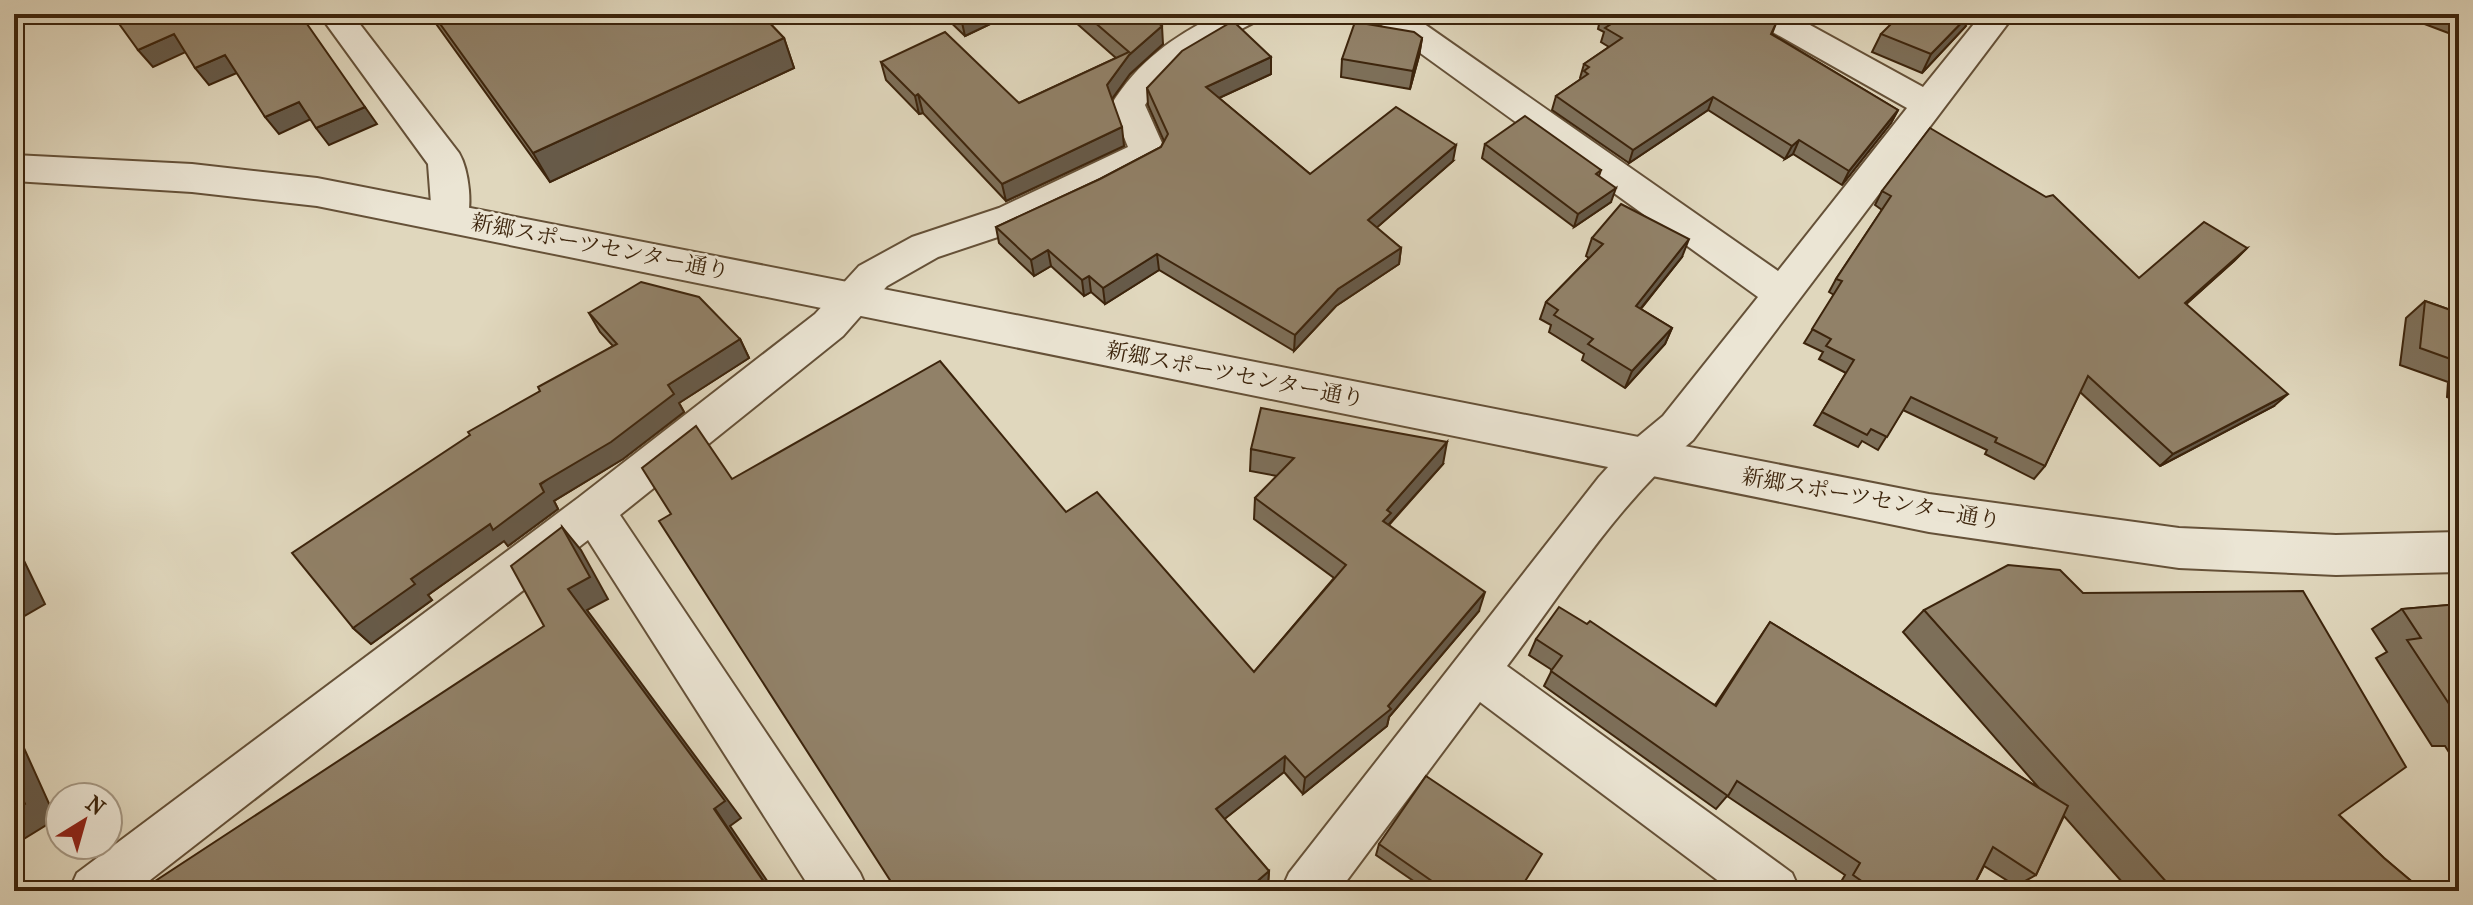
<svg xmlns="http://www.w3.org/2000/svg" width="2473" height="905" viewBox="0 0 2473 905" font-family="'IM FELL French Canon','Noto Serif JP',serif">
	<rect width="100%" height="100%" fill="#e0d7bd"/>
	<filter id="stains"><feTurbulence type="fractalNoise" baseFrequency=".0025" numOctaves="4"/><feColorMatrix values="0 0 0 0 .2 0 0 0 0 .09 0 0 0 0 .02 0 0 0 .5 -.17"/></filter>
	<radialGradient id="worn" r=".72"><stop offset=".6" stop-color="#630" stop-opacity="0"/><stop offset="1" stop-color="#630" stop-opacity=".3"/></radialGradient>
	<g fill="none" stroke-linecap="round" stroke-linejoin="round">
		<g stroke="#655138" stroke-width="4">
			<g id="minor">
				<path d="M319 14H352L459 153C469 170 474 210 464 227L451 231 438 227 432 217 428 164Z"/>
				<path d="M1218 14H1261L1257 21C1214 43 1171 64 1145 105L1166 152 1161 161 1101 193 1025 228 938 257 887 286 843 336 620 515 860 873 868 891H812L588 540 136 891H69L77 873 578 498 815 314 859 266 912 237 999 208 1128 147 1111 105C1138 61 1173 37 1218 14Z"/>
				<path d="M1372 14H1410L1778 271 1907 108 1753 21 1749 14H1790L1923 87 1982 14H2015L1693 440C1618 503 1565 589 1507 666L1792 873 1800 891H1732L1480 702 1339 891H1281L1289 873 1599 477 1628 445 1663 416 1758 297 1376 21Z"/>
			</g>
		</g>
		<g stroke="#655138" stroke-width="4">
			<path id="tertiary" d="M14 155 192 164 317 178 1929 494 2179 528 2336 535 2459 532V572L2336 575 2179 568 1929 532 317 206 192 192 14 181Z"/>
		</g>
		<use href="#minor" fill="#ebe5d4" fill-rule="evenodd"/>
		<use href="#tertiary" fill="#ebe5d4" fill-rule="evenodd"/>
	</g>
	<g fill="#7d6f59" stroke="#3c240c" stroke-width="2">
		<path d="M429 14H761L784 38 794 68 550 182Z"/>
		<path d="M942 14H1011L965 36Z"/>
		<path d="M1066 14H1147L1163 44 1130 74 1112 99 1124 146 1006 201 923 113 919 114 886 80 881 62 1019 103 1116 58Z"/>
		<path d="M2398 14H2459V37Z"/>
		<path d="M1601 15 1777 21 1772 34 1898 110 1891 123 1842 185 1793 154 1785 159 1708 110 1629 163 1552 110 1556 96 1581 79 1580 78 1584 64 1609 47 1601 42 1604 32 1598 29Z"/>
		<path d="M1965 27 1922 73 1872 52 1881 34Z"/>
		<path d="M1422 38 1419 56 1410 89 1341 77 1342 59Z"/>
		<path d="M1271 57V74L1219 98 1310 174 1453 161 1376 228 1401 248 1399 264 1336 306 1294 351 1159 270 1105 304 1091 292 1084 296 1051 266 1034 276 999 243 996 227 1100 179 1161 147 1164 141 1148 105 1147 88Z"/>
		<path d="M1485 144 1601 170 1599 176 1611 202 1574 227 1482 158Z"/>
		<path d="M1882 191 2139 278 2247 248 2234 261 2186 304 2274 406 2160 466 2080 392 2045 466 2034 479 1985 454 1987 450 1903 410 1878 450 1862 441 1858 447 1814 425 1846 373 1819 359 1823 352 1804 343 1834 295 1829 292 1836 279 1882 210 1875 205Z"/>
		<path d="M1592 238 1682 257 1641 309 1672 328 1665 344 1625 388 1582 360 1584 354 1549 332 1551 325 1540 319 1546 302 1589 258 1586 256Z"/>
		<path d="M2425 301 2459 313V401L2447 397 2448 382 2400 365 2406 318Z"/>
		<path d="M589 313 740 339 749 358 679 403 684 412 623 459 554 501 558 509 508 546 504 541 428 595 432 600 371 644 353 628 540 391 613 346 600 332Z"/>
		<path d="M1251 449 1443 464 1389 525 1479 611 1389 717 1387 726 1303 794 1284 772 1224 819 1269 871 1268 885 1261 891H897L732 479 1066 512 1254 672 1334 578 1254 519 1255 498 1277 476 1250 471Z"/>
		<path d="M2083 593 2339 815 2384 858 2423 891H2130L2064 816 2036 875 2016 886 1984 866 1971 891H1844L1838 887 1845 875 1727 796 1716 809 1544 686 1552 670 1529 655 1536 639 1715 705 1770 622 2039 788 1903 632 1924 610Z"/>
		<path d="M2459 604V768L2445 746H2432L2376 658 2387 652 2372 629 2402 609Z"/>
		<path d="M1379 844 1519 891H1428L1376 855Z"/>
	</g>
	<g fill="#665a49" stroke="#3c240c" stroke-width="2">
		<path d="M969 14H1011L965 36 961 18Z"/>
		<path d="M1970 14H1972L1965 27 1922 73 1931 54Z"/>
		<path d="M1162 26 1163 44 1130 74 1109 103 1107 85 1129 55Z"/>
		<path d="M174 34 188 51 153 67 138 50Z"/>
		<path d="M784 38 794 68 550 182 533 153Z"/>
		<path d="M1422 38 1419 56 1410 89 1413 71Z"/>
		<path d="M225 55 239 72 209 85 195 68Z"/>
		<path d="M1271 57V74L1206 104V87Z"/>
		<path d="M918 94 923 113 919 114 915 96Z"/>
		<path d="M1713 97 1708 110 1629 163 1633 150Z"/>
		<path d="M299 102 311 119 279 134 265 117Z"/>
		<path d="M365 107 377 124 329 145 316 128Z"/>
		<path d="M1898 110 1891 123 1842 185 1849 171Z"/>
		<path d="M1122 127 1124 146 1006 201 1002 184Z"/>
		<path d="M1799 140 1793 154 1785 159 1792 146Z"/>
		<path d="M1456 145 1453 161 1366 237 1368 220Z"/>
		<path d="M1616 188 1611 202 1574 227 1578 214Z"/>
		<path d="M14 208 19 213 14 220Z"/>
		<path d="M1689 239 1682 257 1629 323 1636 306Z"/>
		<path d="M1401 248 1399 264 1336 306 1294 351 1295 335 1338 289Z"/>
		<path d="M2247 248 2234 261 2173 316 2185 303Z"/>
		<path d="M1048 250 1051 266 1034 276 1031 260Z"/>
		<path d="M1157 254 1159 270 1105 304 1103 288Z"/>
		<path d="M1089 276 1091 292 1084 296 1082 280Z"/>
		<path d="M1672 328 1665 344 1625 388 1632 371Z"/>
		<path d="M740 339 749 358 679 403 684 412 623 459 554 501 558 509 508 546 504 541 428 595 432 600 371 644 353 628 411 579 490 524 668 385Z"/>
		<path d="M2288 394 2274 406 2160 466 2173 454Z"/>
		<path d="M1447 442 1443 464 1389 524 1387 533 1383 521 1387 510Z"/>
		<path d="M562 527 581 550 608 599 587 610 741 818 730 826 774 891H770L568 589Z"/>
		<path d="M14 540 45 604 14 622Z"/>
		<path d="M1485 592 1479 611 1389 717 1387 726 1303 794 1305 778 1388 706Z"/>
		<path d="M14 726 56 819 14 845Z"/>
		<path d="M1285 756 1284 772 1217 825 1216 809Z"/>
		<path d="M1269 871 1268 885 1261 891H1246Z"/>
	</g>
	<g fill="#918168" stroke="#3c240c" stroke-width="2">
		<path d="M112 14H300L365 107 316 128 299 102 265 117 225 55 195 68 174 34 138 50Z"/>
		<path d="M433 14H761L784 38 533 153Z"/>
		<path d="M957 14H969L961 18Z"/>
		<path d="M1085 14H1147L1162 26 1129 55 1107 85 1122 127 1002 184 918 94 915 96 881 62 945 32 1019 103 1129 52Z"/>
		<path d="M1602 14H1765L1777 21 1771 34 1898 110 1849 171 1799 140 1792 146 1713 97 1633 150 1556 96 1588 74 1584 71 1589 67 1584 64 1622 38 1605 28 1614 22 1601 15Z"/>
		<path d="M1901 14H1970L1931 54 1881 34Z"/>
		<path d="M1233 21 1271 57 1206 87 1310 174 1396 107 1456 145 1368 220 1401 248 1338 289 1295 335 1157 254 1103 288 1089 276 1082 280 1048 250 1031 260 996 227 1100 179 1161 147 1168 134 1147 88 1182 51Z"/>
		<path d="M1355 22 1414 32 1422 38 1413 71 1342 59Z"/>
		<path d="M1525 116 1601 170 1596 174 1616 188 1578 214 1485 144Z"/>
		<path d="M1930 128 2046 197 2053 195 2139 278 2204 222 2247 248 2185 303 2288 394 2173 454 2088 376 2045 466 1995 442 1997 438 1911 397 1887 437 1871 429 1867 435 1822 412 1854 360 1826 346 1831 339 1812 329 1842 281 1836 279 1891 196 1882 191Z"/>
		<path d="M1621 204 1689 239 1636 306 1672 328 1632 371 1588 344 1593 339 1554 315 1558 310 1546 302 1603 244 1592 238Z"/>
		<path d="M641 282 699 297 740 339 668 385 674 394 611 442 540 484 544 492 493 530 490 524 411 579 415 584 353 628 292 553 470 435 468 432 540 391 538 387 617 344 589 313Z"/>
		<path d="M2425 301 2459 313V362L2420 348Z"/>
		<path d="M940 361 1066 512 1097 492 1254 672 1346 565 1255 498 1294 458 1251 449 1261 408 1447 442 1387 510 1391 513 1383 521 1485 592 1388 706 1391 709 1305 778 1285 756 1216 809 1269 871 1246 891H897L659 521 671 514 642 468 696 426 732 479Z"/>
		<path d="M562 527 590 577 568 589 725 801 714 809 770 891H140L544 626 511 566Z"/>
		<path d="M2008 565 2060 570 2083 593 2303 591 2406 767 2339 815 2384 858 2423 891H2162L2170 886 1924 610Z"/>
		<path d="M2459 604V719L2407 640 2421 638 2402 609Z"/>
		<path d="M1559 607 1587 624 1590 621 1716 706 1770 622 2068 806 2036 875 1993 847 1971 891H1876L1853 875 1860 863 1737 781 1728 796 1551 671 1562 656 1536 639Z"/>
		<path d="M1426 776 1542 854 1519 891H1436L1439 886 1379 844Z"/>
		<path d="M14 781 25 804 14 811Z"/>
	</g>
	<g text-anchor="middle" dominant-baseline="central" stroke-width="6" stroke-linejoin="round" paint-order="stroke">
		<g font-size="22" fill="#3c240c" stroke="#ebe5d4">
			<text transform="translate(600 247) rotate(11)">新郷スポーツセンター通り</text>
			<text transform="translate(1235 375) rotate(11)">新郷スポーツセンター通り</text>
			<text transform="translate(1871 499) rotate(10)">新郷スポーツセンター通り</text>
		</g>
	</g>
	<rect width="2473" height="905" fill="none" stroke="#e0d7bd" stroke-width="48"/>
	<rect x="16" y="16" width="2441" height="873" fill="none" stroke="#3c240c" stroke-width="4"/>
	<rect x="24" y="24" width="2425" height="857" fill="none" stroke="#3c240c" stroke-width="2"/>
	<g transform="translate(84 821) rotate(37)"><circle r="38" fill="#ebe5d4" stroke="#a59884" stroke-width="2"/>
	<path d="M0-6L14 30L0 20L-14 30Z" fill="#8f2418"/>
	<text y="-12" font-size="22" font-weight="bold" text-anchor="middle" fill="#3c240c">N</text>
	</g>
	<rect width="100%" height="100%" filter="url(#stains)"/>
	<rect width="100%" height="100%" fill="url(#worn)"/>
</svg>
